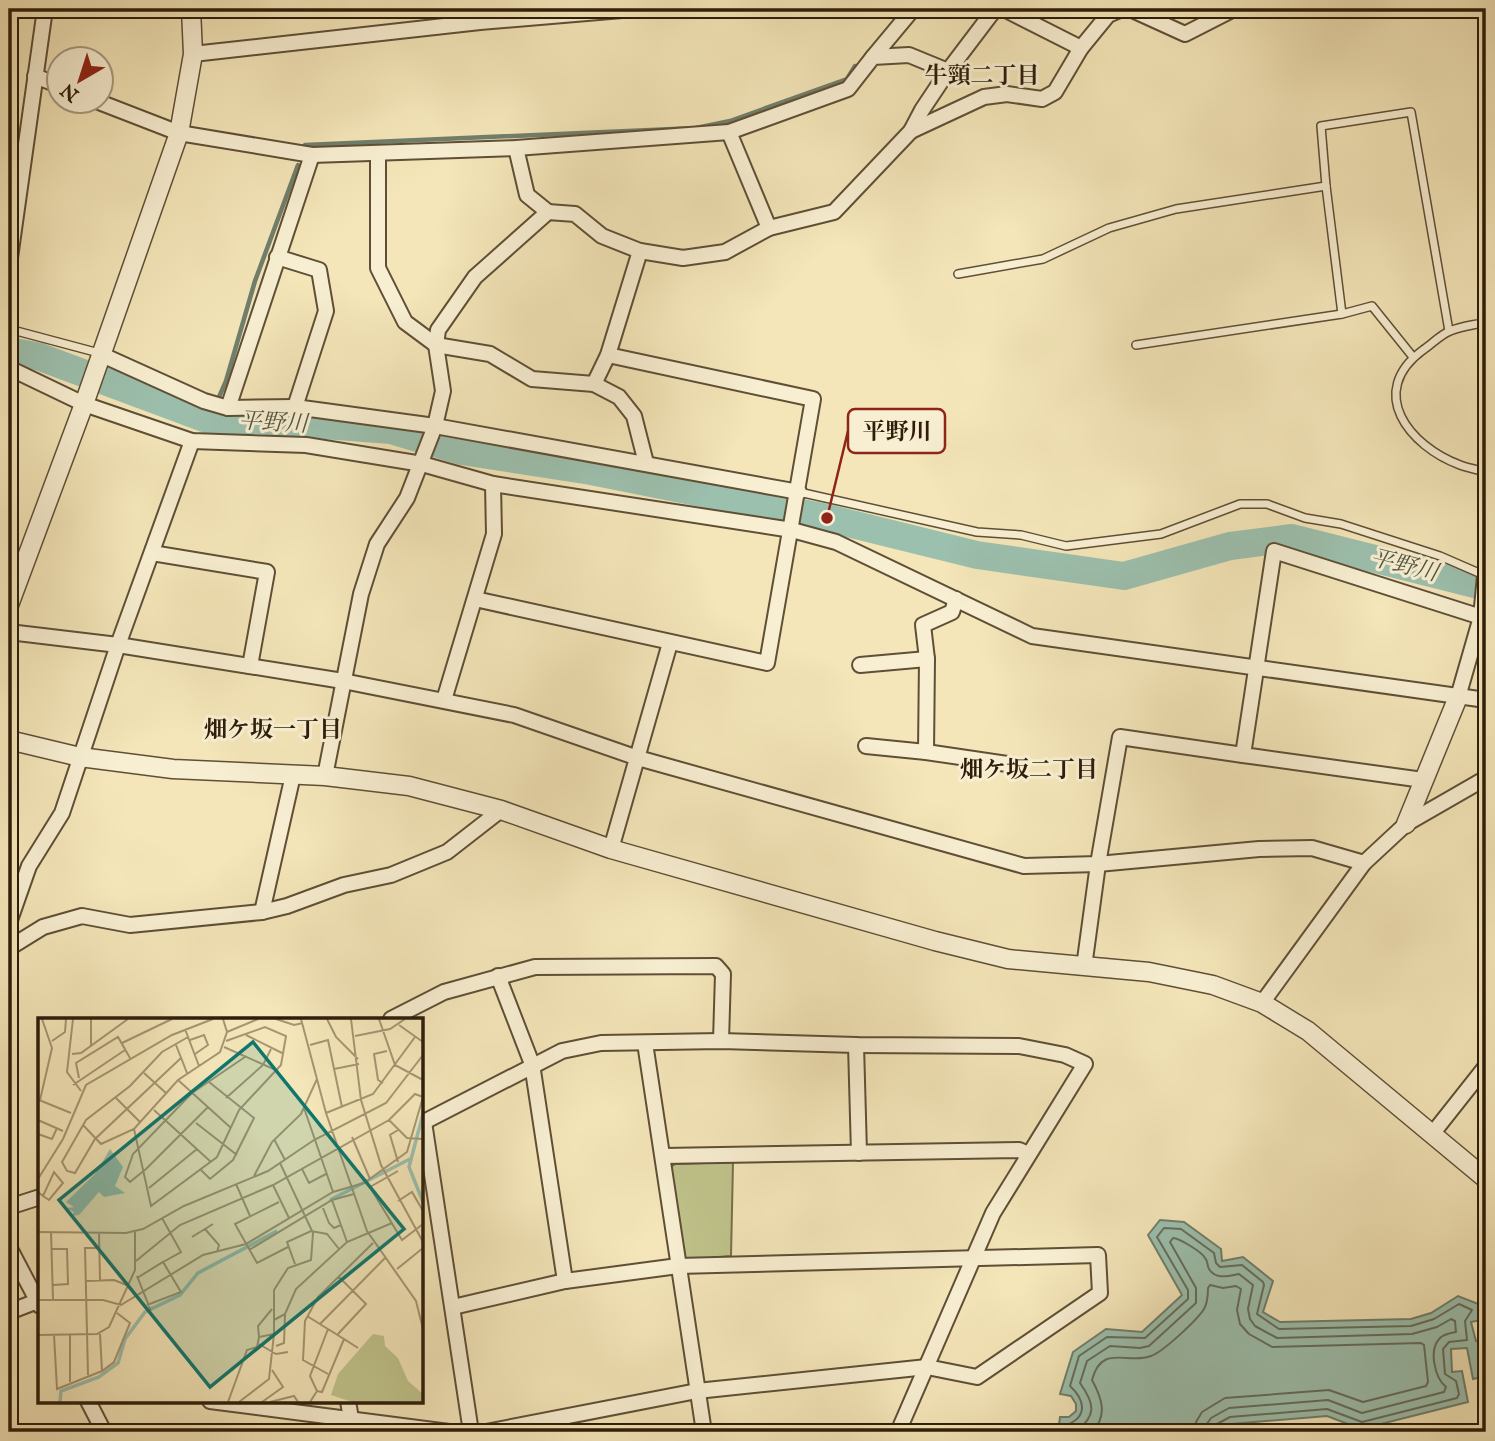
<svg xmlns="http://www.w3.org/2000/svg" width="1495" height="1441" viewBox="0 0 1495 1441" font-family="'IM FELL English','Noto Serif JP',serif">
	<rect width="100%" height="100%" fill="#f4e6b9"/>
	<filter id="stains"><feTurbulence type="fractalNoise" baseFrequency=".00286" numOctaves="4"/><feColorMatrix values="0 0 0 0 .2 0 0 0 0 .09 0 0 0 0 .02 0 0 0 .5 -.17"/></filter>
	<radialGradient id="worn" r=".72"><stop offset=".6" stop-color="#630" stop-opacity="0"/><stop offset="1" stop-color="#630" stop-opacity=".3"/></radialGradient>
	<path fill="#c0c48c" stroke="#76704b" stroke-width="2" d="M733 1162 731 1256 687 1260 682 1259 671 1167 675 1164Z"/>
	<path fill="#9cc0ae" stroke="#707f6c" stroke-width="2" d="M1160 1220 1184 1222 1221 1249 1222 1261 1243 1257 1273 1281 1263 1312 1280 1322 1411 1319 1431 1313 1458 1296 1486 1307V1319L1471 1322 1476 1341 1486 1339V1376L1473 1379 1467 1348 1451 1349 1452 1372 1462 1371 1468 1402 1361 1429 1327 1416 1231 1424 1216 1432H1058L1060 1417H1069L1076 1411V1404L1071 1396 1060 1394 1073 1352 1106 1329 1142 1332 1182 1295 1148 1235Z"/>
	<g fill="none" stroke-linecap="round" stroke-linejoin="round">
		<g stroke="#646e5c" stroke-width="2">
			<path d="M1065 1432 1067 1425C1089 1416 1084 1399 1070 1386L1079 1356 1107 1337 1145 1338 1188 1299V1290L1157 1237 1164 1228 1181 1229 1214 1253 1216 1263 1220 1267 1242 1265 1263 1282 1264 1285 1257 1314 1279 1329 1411 1326 1434 1319 1459 1304 1472 1310 1465 1321 1467 1340 1449 1342 1443 1349 1445 1374 1456 1381 1459 1394 1457 1398 1362 1422 1327 1409 1230 1417 1217 1424 1214 1432"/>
			<path d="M1075 1432C1097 1416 1095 1404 1080 1383L1087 1361 1110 1346 1140 1348 1149 1346 1196 1303V1288L1170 1242 1173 1238C1179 1238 1202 1252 1205 1258 1208 1261 1207 1265 1209 1269 1216 1280 1228 1276 1239 1274L1253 1285 1248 1309 1250 1319 1255 1326 1277 1338 1412 1334 1437 1327 1451 1319 1455 1321 1456 1332C1451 1333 1444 1334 1440 1338 1428 1350 1435 1378 1446 1387L1444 1392 1362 1413 1328 1400 1229 1408 1211 1418 1206 1425 1205 1432"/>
			<path d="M1092 1432C1108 1416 1102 1398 1092 1380 1102 1343 1127 1365 1151 1356 1163 1352 1197 1320 1204 1309 1208 1302 1208 1295 1208 1288L1210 1285 1223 1288 1236 1286 1241 1289 1237 1310 1240 1324 1249 1334 1272 1347 1421 1343 1424 1345 1428 1382 1426 1386 1363 1402 1329 1390 1225 1398 1202 1412 1196 1422 1195 1432"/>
		</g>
		<g stroke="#707f6c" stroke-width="4.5">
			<path d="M305 145 696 128 730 121 847 79 855 66"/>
			<path d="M209 420 226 381 255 281 298 165"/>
		</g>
		<path stroke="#9cc0ae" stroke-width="28" d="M9 351 40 357 209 420H255L391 430 462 451 591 471 827 518 977 555 1124 576 1230 546 1292 538 1486 587"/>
		<g stroke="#5f4f36" stroke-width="10">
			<g id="service">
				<path d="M958 274 1043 259 1109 228 1176 209 1326 186"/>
				<path d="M1342 314 1326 186 1321 126 1411 112 1449 331"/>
				<path d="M1486 322C1475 325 1461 326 1450 331 1440 335 1432 344 1423 350 1366 392 1409 446 1460 465 1468 468 1478 470 1486 472"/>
				<path d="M9 329 99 353"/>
				<path d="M1136 345 1342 314 1372 306 1413 357"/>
				<path d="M799 492 977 532 1021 535 1066 546 1161 534 1240 504H1267L1305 518 1341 524 1440 556 1486 576"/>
			</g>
		</g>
		<g stroke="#5f4f36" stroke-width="18">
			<g id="minor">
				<path d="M1004 9 1081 48 1108 15 1122 9"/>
				<path d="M1130 9 1185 34 1234 9"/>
				<path d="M193 54 480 22 634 9"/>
				<path d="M873 57 913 9"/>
				<path d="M35 76 60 86"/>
				<path d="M99 102 179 133 312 155 516 148 729 132 848 89 873 57 909 55 948 71"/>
				<path d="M911 131 984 97 1007 94 1042 99 1055 92 1081 48"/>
				<path d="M729 132 769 228"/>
				<path d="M516 148 527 195 548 212"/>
				<path d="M378 154V268L405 322 436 345 490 354 532 379 594 384 608 355 640 251"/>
				<path d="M277 257 319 270 326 311 295 407"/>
				<path d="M9 265 45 9"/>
				<path d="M100 354 204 401 228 408 295 407 435 426 799 492"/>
				<path d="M9 368 84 404 192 441 306 445 422 464 493 484 792 530 836 542 1032 636 1486 700"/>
				<path d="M594 384 619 397 634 416 646 463"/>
				<path d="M228 408 312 155"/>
				<path d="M152 553 267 572 250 666"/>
				<path d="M475 599 767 663 813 399 608 355"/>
				<path d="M9 632 118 645 343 681 514 715 638 758 1024 866 1098 864 1259 849 1312 848 1364 863"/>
				<path d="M860 665 927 659"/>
				<path d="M1458 697 1481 617 1485 576"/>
				<path d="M444 700 494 534 493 484"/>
				<path d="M866 746 926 752 1014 765"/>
				<path d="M926 752 927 659 923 625 952 612 956 599"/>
				<path d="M325 776 361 594 377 544 407 498 435 426 443 391 436 345 438 330 475 277 548 212 575 214 602 236 640 251 683 258 725 252 769 228 834 212 911 131 922 110 948 71 995 9"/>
				<path d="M1423 780 1243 755 1274 551 1481 617"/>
				<path d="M611 849 670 643"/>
				<path d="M262 912 293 775"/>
				<path d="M9 923 29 866 62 813 118 645 192 441"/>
				<path d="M9 948 43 927 82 916 130 925 262 912 287 906 344 885 391 875 447 852 501 810"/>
				<path d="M1084 967 1098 864 1120 737 1243 755"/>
				<path d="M498 976 532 1064 565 1281"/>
				<path d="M1262 1003 1364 863 1406 824 1486 778"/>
				<path d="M391 1019 444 992 535 967 716 966 723 974 721 1041"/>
				<path d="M645 1043 704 1432"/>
				<path d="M856 1045 859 1153"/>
				<path d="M424 1122 471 1432"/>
				<path d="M422 1123 562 1051 601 1043 721 1041 856 1045 1019 1046 1065 1055 1085 1064 993 1213 898 1432"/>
				<path d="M1433 1133 1486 1066"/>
				<path d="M663 1156 1019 1150 1028 1154"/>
				<path d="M9 1207 40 1197"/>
				<path d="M9 1247 40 1306"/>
				<path d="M453 1307 565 1281 678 1266 1098 1255 1100 1293 977 1377 927 1367 697 1391 486 1432"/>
				<path d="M9 1312 40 1300"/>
				<path d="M88 1401 104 1432"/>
				<path d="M210 1401 449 1432"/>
				<path d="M348 1401 351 1419"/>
			</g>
		</g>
		<g stroke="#5f4f36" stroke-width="21">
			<g id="tertiary">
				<path d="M9 605 84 404 179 133 193 54 191 9"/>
				<path d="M9 740 80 757 173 769 325 776 409 786 501 810 611 849 935 941 1008 959 1149 972 1213 985 1262 1003 1308 1031 1486 1179"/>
				<path d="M1406 824 1458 697"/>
			</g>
		</g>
		<use href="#service" stroke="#f8efd2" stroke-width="7"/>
		<use href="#minor" stroke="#f8efd2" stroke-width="14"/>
		<use href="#tertiary" stroke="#f8efd2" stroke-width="18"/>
	</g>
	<g text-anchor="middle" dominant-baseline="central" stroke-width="6" stroke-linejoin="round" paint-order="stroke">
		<g font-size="23" font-weight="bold" fill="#2d1d0a" stroke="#f8efd2">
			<text x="982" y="76">牛頸二丁目</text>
			<text x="273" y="730">畑ケ坂一丁目</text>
			<text x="1029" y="770">畑ケ坂二丁目</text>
		</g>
		<g font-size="23" font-style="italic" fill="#545643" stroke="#f8efd2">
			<text transform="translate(273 423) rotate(3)">平野川</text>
			<text transform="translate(1404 566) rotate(14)">平野川</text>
		</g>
	</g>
	<g transform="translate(38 1018)">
		<rect width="385" height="385" fill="#f4e6b9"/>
		<path d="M335 316 346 318 347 328 360 340 370 363 385 376 384 384H314L293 377 300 356Z" fill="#c0c48c"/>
		<path d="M72 131 85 149 77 168 87 175 66 179 61 174 41 197 33 198 36 194 28 190 36 189 28 184 57 156Z" fill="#9cc0ae"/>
		<path fill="none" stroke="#9cc0ae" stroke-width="3.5" d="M385 96 371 149 385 184M292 182 372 141M22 384 23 373 61 359 80 345 87 321 107 294 142 277 160 255 239 213"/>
		<path fill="none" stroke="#a49673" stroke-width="2" d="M35 1 29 54 43 73M53 1V28M238 1 256 7 265 5M263 1 288 95 329 213 378 283 385 311M289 1 298 19 320 41M313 1 323 82 343 147 385 224M341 1 357 47 385 62M361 7 385 24M147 11 161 48M189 14 220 1M208 17 246 36M317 18 352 11 367 1M152 22 166 17 170 27 157 36M14 23 27 14 28 1M84 25 134 1M138 27 149 55M272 27 290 22 304 89M186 29 240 53M34 36 43 35 90 1M143 40 57 121 37 155 29 153 24 144 48 102 92 68 124 34 150 19M296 51 321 46M106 55 129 76M41 60 38 45 80 19 92 40M140 62 193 110M345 65 340 62 336 36 349 33M35 67 87 32M77 79 102 104M188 80 225 47 233 31M1 82 33 95M2 82 14 30 4 1M170 89 108 151 92 164 87 159 95 136 154 75 207 39M266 90 295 174M116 92 173 144M288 95 335 76 377 19M0 102 25 113M351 102 369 120 385 121M158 105 199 137M45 107 63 126 96 111 140 62 182 34 189 14 185 1M96 111 113 188 179 139 201 92 243 47 248 18 227 9 188 23M0 116 14 121 19 110M314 119 332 161M236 121 247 142M360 144 352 117 360 112M264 151 271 165 288 156M163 152 172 161 195 142 216 100 171 64M360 153 332 169 364 222 385 206M216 158 234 124 263 96 279 61M0 161 25 121 48 67 134 17 175 1M198 166 212 198M235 167 251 200M111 170 159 131M0 174 5 178 16 154 25 165 11 182 5 178M294 182 309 224M360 183 374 174 385 193M241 184 197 206 219 245 250 229M285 190 291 205 296 210 303 207M124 200 143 234 125 244M167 211 181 227 179 234M0 214 88 215 105 211 146 188 230 153 276 122 348 85 385 37M13 214 15 282M61 215 62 262M154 219 175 206M14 231H29L30 266 15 267M211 232 294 182 316 176M98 243 142 207 235 167 351 102 377 76 385 79M257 246 249 224 273 213 289 216 301 231M359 251 385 230M99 258 113 293M99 260 125 244 143 274 109 287M48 263 76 262 91 268M0 282H65L83 287 165 237 208 226 295 174 326 165 369 134 385 79M269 298 306 321M236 302 247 296 258 271 309 224 354 205M282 306 348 239M62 316 64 353M300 316 328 286 301 259M0 317 59 316 71 309 97 252V214M16 317 19 371 64 353 76 344 92 305 79 295M221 319 220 308 234 291M221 326 238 336 250 334M238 328 246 325 247 297M290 356 265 342 267 303 280 279 335 225M50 357 47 230H61M32 364V316M279 373 272 358 290 311M190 384 209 332 219 329 221 319 236 316V272L250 250 273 242 275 215 242 145M201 384 231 361 236 316M224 384 245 369 234 352M232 384 256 378 260 384M272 384 279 373 284 374 306 321 320 330"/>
		<path fill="#0f766e" fill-opacity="0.15" stroke="#0f766e" stroke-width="3.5" d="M215 24 366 211 172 369 21 182Z"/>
		<rect width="385" height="385" fill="none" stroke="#2d1d0a" stroke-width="3.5"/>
	</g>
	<path fill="none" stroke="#8f2418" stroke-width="2.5" d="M827 518L848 431"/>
	<circle fill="#8f2418" stroke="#f8efd2" stroke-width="2.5" cx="827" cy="518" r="7"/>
	<rect fill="#f8efd2" stroke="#8f2418" stroke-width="2.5" x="848" y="409" width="97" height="44" rx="7"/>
	<g font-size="23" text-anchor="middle" font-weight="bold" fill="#2d1d0a">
		<text x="897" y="439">平野川</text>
	</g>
	<rect width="1495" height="1441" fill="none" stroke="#f4e6b9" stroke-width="35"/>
	<rect x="10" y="10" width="1474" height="1420" fill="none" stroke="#2d1d0a" stroke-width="3.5"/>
	<rect x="18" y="18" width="1460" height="1406" fill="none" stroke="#2d1d0a" stroke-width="2"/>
	<g transform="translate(80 80) rotate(219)"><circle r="33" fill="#f8efd2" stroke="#a79b82" stroke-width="2"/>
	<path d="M0-5L12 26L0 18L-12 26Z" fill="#8f2418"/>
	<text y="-10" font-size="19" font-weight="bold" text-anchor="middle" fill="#2d1d0a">N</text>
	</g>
	<rect width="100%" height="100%" filter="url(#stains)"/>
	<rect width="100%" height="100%" fill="url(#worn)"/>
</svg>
